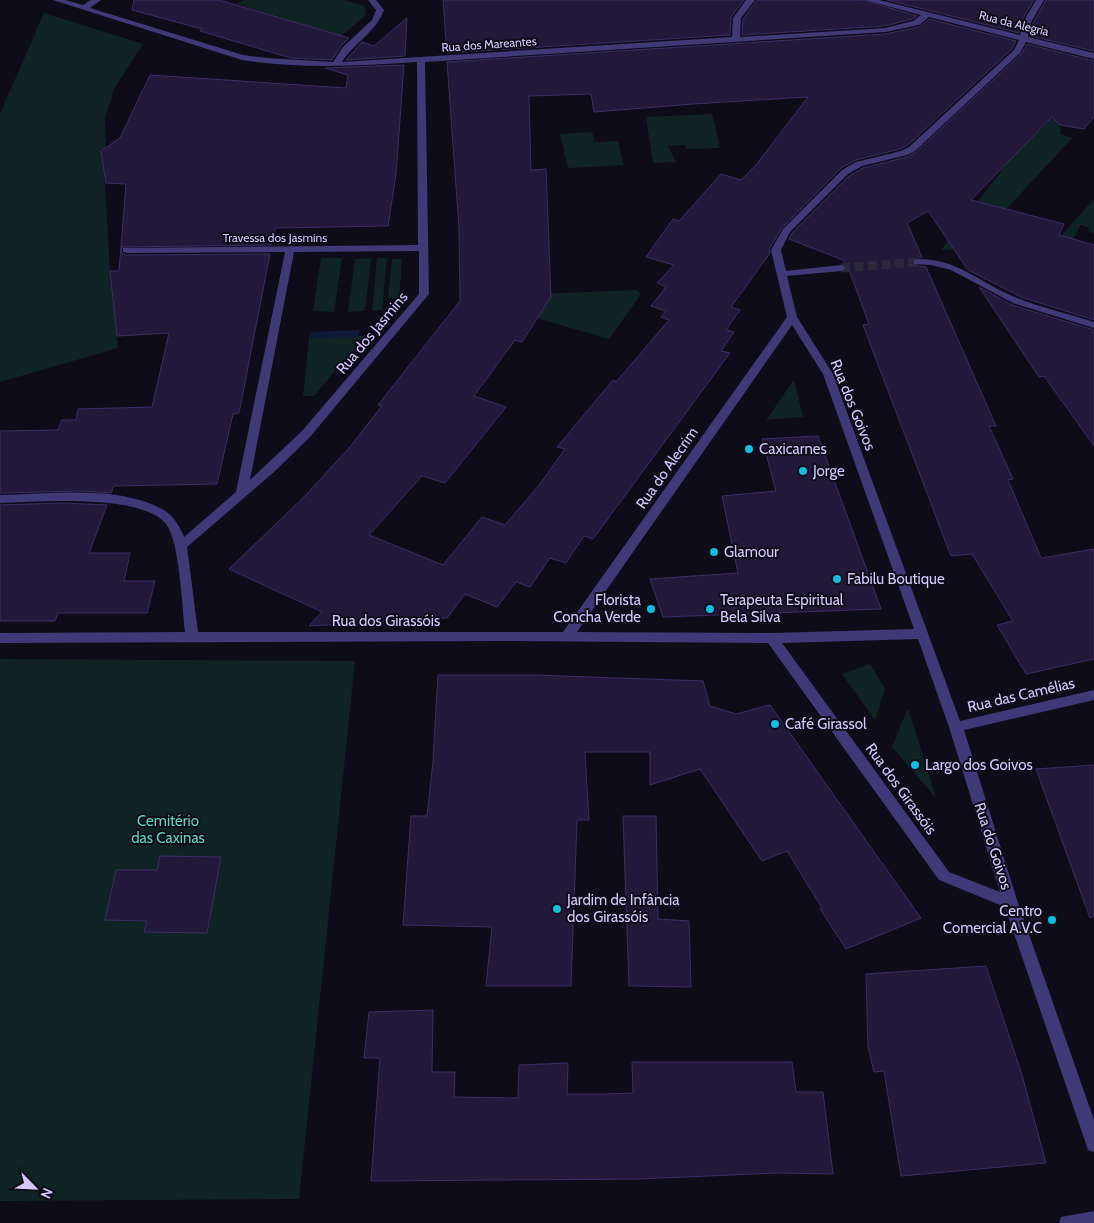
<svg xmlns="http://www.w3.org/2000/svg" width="1094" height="1223" viewBox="0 0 1094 1223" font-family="Cabin,sans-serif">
	<rect width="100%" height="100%" fill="#0f0c1a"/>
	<g fill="#0f2324">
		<path d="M244 0H344L365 6 366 15 341 36 237 4Z"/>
		<path d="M44 13 143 44 115 87 105 117 106 151 104 170 110 271 118 348 0 382V114Z"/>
		<path d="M712 114 720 148 687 149 685 145 668 146 676 162 653 163 646 117Z"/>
		<path d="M1052 118 1060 125 1061 134 1072 138 989 228 974 248 941 250 1008 162Z"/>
		<path d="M592 132 595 142 618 141 624 165 568 168 560 134Z"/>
		<path d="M1094 199V233L1088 231 1090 228 1080 225 1072 242 1060 237Z"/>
		<path d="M321 258H342L334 312 313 311Z"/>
		<path d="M371 258 365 311 348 312 355 259Z"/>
		<path d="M377 258H387L382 310 372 311Z"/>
		<path d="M392 259H402L399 298H388Z"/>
		<path d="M637 290 641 294 609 339 464 297Z"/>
		<path d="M364 336 314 396H303L309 338Z"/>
		<path d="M794 380 803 417 766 420Z"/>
		<path d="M0 659 355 661 299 1199 0 1201Z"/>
		<path d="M870 664 885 689 875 720 842 674Z"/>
		<path d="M908 708 936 798 892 747Z"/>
	</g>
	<path fill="#0d1a38" d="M360 330 358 337 309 338 311 332Z"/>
	<g fill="#22193a" stroke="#3c2c64" fill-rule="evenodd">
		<path d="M134 0H219L349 38 341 46 332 60 291 58 200 31 202 29 132 10Z"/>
		<path d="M443 0H744L731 17 730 35 447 53Z"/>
		<path d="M757 0H863L917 16 912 19 885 26 742 35 743 19Z"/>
		<path d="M887 0H1034L1020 23 1019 33Z"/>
		<path d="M1046 0H1094V51L1030 36 1032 25Z"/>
		<path d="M407 18 405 56 346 60 362 42 374 46Z"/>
		<path d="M929 19 1016 41 1012 49 908 145 900 149 856 160 841 168 782 228 769 249 770 253 731 307 740 310 726 330 734 332 721 351 730 353 593 539 584 536 566 563 550 558 530 587 516 582 497 607 465 594 447 618 309 626 322 612 229 569 304 497 349 448 382 406 378 405 460 301 459 228 447 62 885 34 919 27ZM591 94 594 112 693 104 808 97 756 165 741 180 721 174 679 221 673 219 646 257 674 265 657 283 666 287 651 306 666 311 661 317 669 320 616 382 613 380 557 447 565 449 540 484 505 525 482 517 443 565 369 535 422 476 445 483 506 407 474 396 515 340 522 342 551 297 546 169 531 170 529 96Z"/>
		<path d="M1027 44 1094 61V117L1084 129 1060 125 1052 117 971 200 1064 224 1059 235 1094 245V320L1021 297 968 270 928 211 907 223 922 257 913 259V265L926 267 996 426H989L1013 479 1008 480 1041 558 1094 549V659L1026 674 997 625 1013 621 972 554 951 556 863 325 869 324 848 267 843 260 789 239 792 233 849 176 863 168 907 157 916 152 1021 54Z"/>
		<path d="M404 65 396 174 388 226 275 228 272 245 122 247 121 253 126 255 270 254 239 413 233 414 217 484 114 486 111 493 81 491 0 493V431L58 430 62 420H76L78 409 152 407 169 333 117 336 110 271H119L126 184 106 183 101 151 120 138 150 75 346 88 348 75 325 68Z"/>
		<path d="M979 287 1012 305 1094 330V446L1044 376 1039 377Z"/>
		<path d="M818 436 881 609 663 617 650 579 738 573 722 496 776 491 762 439Z"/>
		<path d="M63 503 107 505 89 553H130L124 581H155L147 613H58L55 621H0V505Z"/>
		<path d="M438 675H534L703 681 710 706 736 714 770 705 921 918 846 949 820 909 822 908 787 851 762 861 700 769 650 785V752H585L589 820H577L571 986H486L492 927 403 925 411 816H427L433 761Z"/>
		<path d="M1094 765V917L1090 918 1036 769Z"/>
		<path d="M623 816H656L658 919 689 921 691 987 629 986Z"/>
		<path d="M160 856 221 857 207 933 144 932 147 921 105 920 116 870H157Z"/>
		<path d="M986 966 1022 1075 1046 1163 901 1176 884 1071 874 1072 868 1046 866 974Z"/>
		<path d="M433 1010 432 1072H455L454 1097 518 1098 519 1065 568 1063 567 1094H602L633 1093 632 1062H792L796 1092H823L833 1174 777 1173 640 1179 371 1181 380 1058H364L369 1012Z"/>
	</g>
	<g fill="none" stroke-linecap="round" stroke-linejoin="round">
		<path stroke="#2c283c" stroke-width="9" stroke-dasharray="9 4.5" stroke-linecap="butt" d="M841 268 918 262"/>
		<g fill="#403977" fill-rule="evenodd">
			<path d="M53 0H65L83 5 91 0H101L90 8 243 55 267 58 333 62 343 47 372 20 376 10 368 0H376L384 10C376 32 354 43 342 62L732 37 733 18 746 0H755L741 18 740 37 885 28 913 21 921 15 865 0H879L1020 35 1022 24 1036 0H1044L1030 24 1028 37 1094 53V59L1026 42 1020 53 915 151 907 155 862 166 848 174 790 232 781 250 786 271 841 265 846 268 841 271 787 276 797 317 833 374 960 721 1094 690V700L964 730 1018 903 1094 1120V1152L1088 1150 1086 1144 1005 907 939 880 768 643 507 641 0 643V633L185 632C182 608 180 542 166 524 141 493 38 502 0 503V495C48 494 116 485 160 508 173 514 179 525 184 537L236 492 285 252 126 253 123 252V248L418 245 417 62C356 66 302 69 242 60ZM929 17 1019 40 1014 50 909 147 901 151 856 162 842 170 783 229 771 250 787 317 563 632H198L187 547 274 472 310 437 429 294 425 62 885 32 919 25ZM419 251V294L302 431 250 480 294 252ZM792 325 823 374 914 629 772 633 577 632ZM918 639 949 727 1000 892 949 872 782 643Z"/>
			<path d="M918 259C957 259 976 280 1010 295 1037 307 1066 313 1094 322V328L1013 303 951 270 931 265 914 264V260Z"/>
			<path d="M1094 1211V1223H1059L1061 1217Z"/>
		</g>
	</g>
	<g fill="#0ebee2" stroke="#0f0c1a" stroke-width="2">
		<circle cx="749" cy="449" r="5"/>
		<circle cx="803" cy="471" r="5"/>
		<circle cx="714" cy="552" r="5"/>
		<circle cx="837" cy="579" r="5"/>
		<circle cx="651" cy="609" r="5"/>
		<circle cx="710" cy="609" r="5"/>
		<circle cx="775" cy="724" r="5"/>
		<circle cx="915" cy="765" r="5"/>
		<circle cx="557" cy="909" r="5"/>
		<circle cx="1052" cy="920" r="5"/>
	</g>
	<g text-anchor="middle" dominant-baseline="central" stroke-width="4" stroke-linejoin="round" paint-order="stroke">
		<g font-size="12" fill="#d2c8fc" stroke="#0f0c1a">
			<text transform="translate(1014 23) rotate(14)">Rua da Alegria</text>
			<text transform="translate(489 44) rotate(-4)">Rua dos Mareantes</text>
			<text x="275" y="237">Travessa dos Jasmins</text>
		</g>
		<g font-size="15" fill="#d2c8fc" stroke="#0f0c1a">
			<text transform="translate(372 333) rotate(-50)">Rua dos Jasmins</text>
			<text transform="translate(853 405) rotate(68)">Rua dos Goivos</text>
			<text transform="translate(667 468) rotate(-55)">Rua do Alecrim</text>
			<text x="386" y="621">Rua dos Girassóis</text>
			<text transform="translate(1021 695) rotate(-13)">Rua das Camélias</text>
			<text transform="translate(901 789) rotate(54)">Rua dos Girassóis</text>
			<text transform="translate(993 846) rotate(72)">Rua do Goivos</text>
		</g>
		<g font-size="15" fill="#d2c8fc" stroke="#0f0c1a" text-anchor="start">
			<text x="759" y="449">Caxicarnes</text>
			<text x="813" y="471">Jorge</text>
			<text x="724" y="552">Glamour</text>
			<text x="847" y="579">Fabilu Boutique</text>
			<text x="641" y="600" text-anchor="end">Florista<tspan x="641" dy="17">Concha Verde</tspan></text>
			<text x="720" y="600">Terapeuta Espiritual<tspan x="720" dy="17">Bela Silva</tspan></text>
			<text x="785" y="724">Café Girassol</text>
			<text x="925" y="765">Largo dos Goivos</text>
			<text x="567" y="900">Jardim de Infância<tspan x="567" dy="17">dos Girassóis</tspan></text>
			<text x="1042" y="911" text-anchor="end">Centro<tspan x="1042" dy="17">Comercial A.V.C</tspan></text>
		</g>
		<g font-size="15" fill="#5ad6c0" stroke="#0f0c1a">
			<text x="168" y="821">Cemitério<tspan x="168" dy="17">das Caxinas</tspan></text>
		</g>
	</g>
	<g transform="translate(35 1188) rotate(114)" stroke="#0f0c1a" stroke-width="4" paint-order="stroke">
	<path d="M0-4L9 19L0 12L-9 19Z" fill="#d2c8fc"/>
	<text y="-8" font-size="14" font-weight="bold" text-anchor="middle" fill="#d2c8fc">N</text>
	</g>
</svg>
